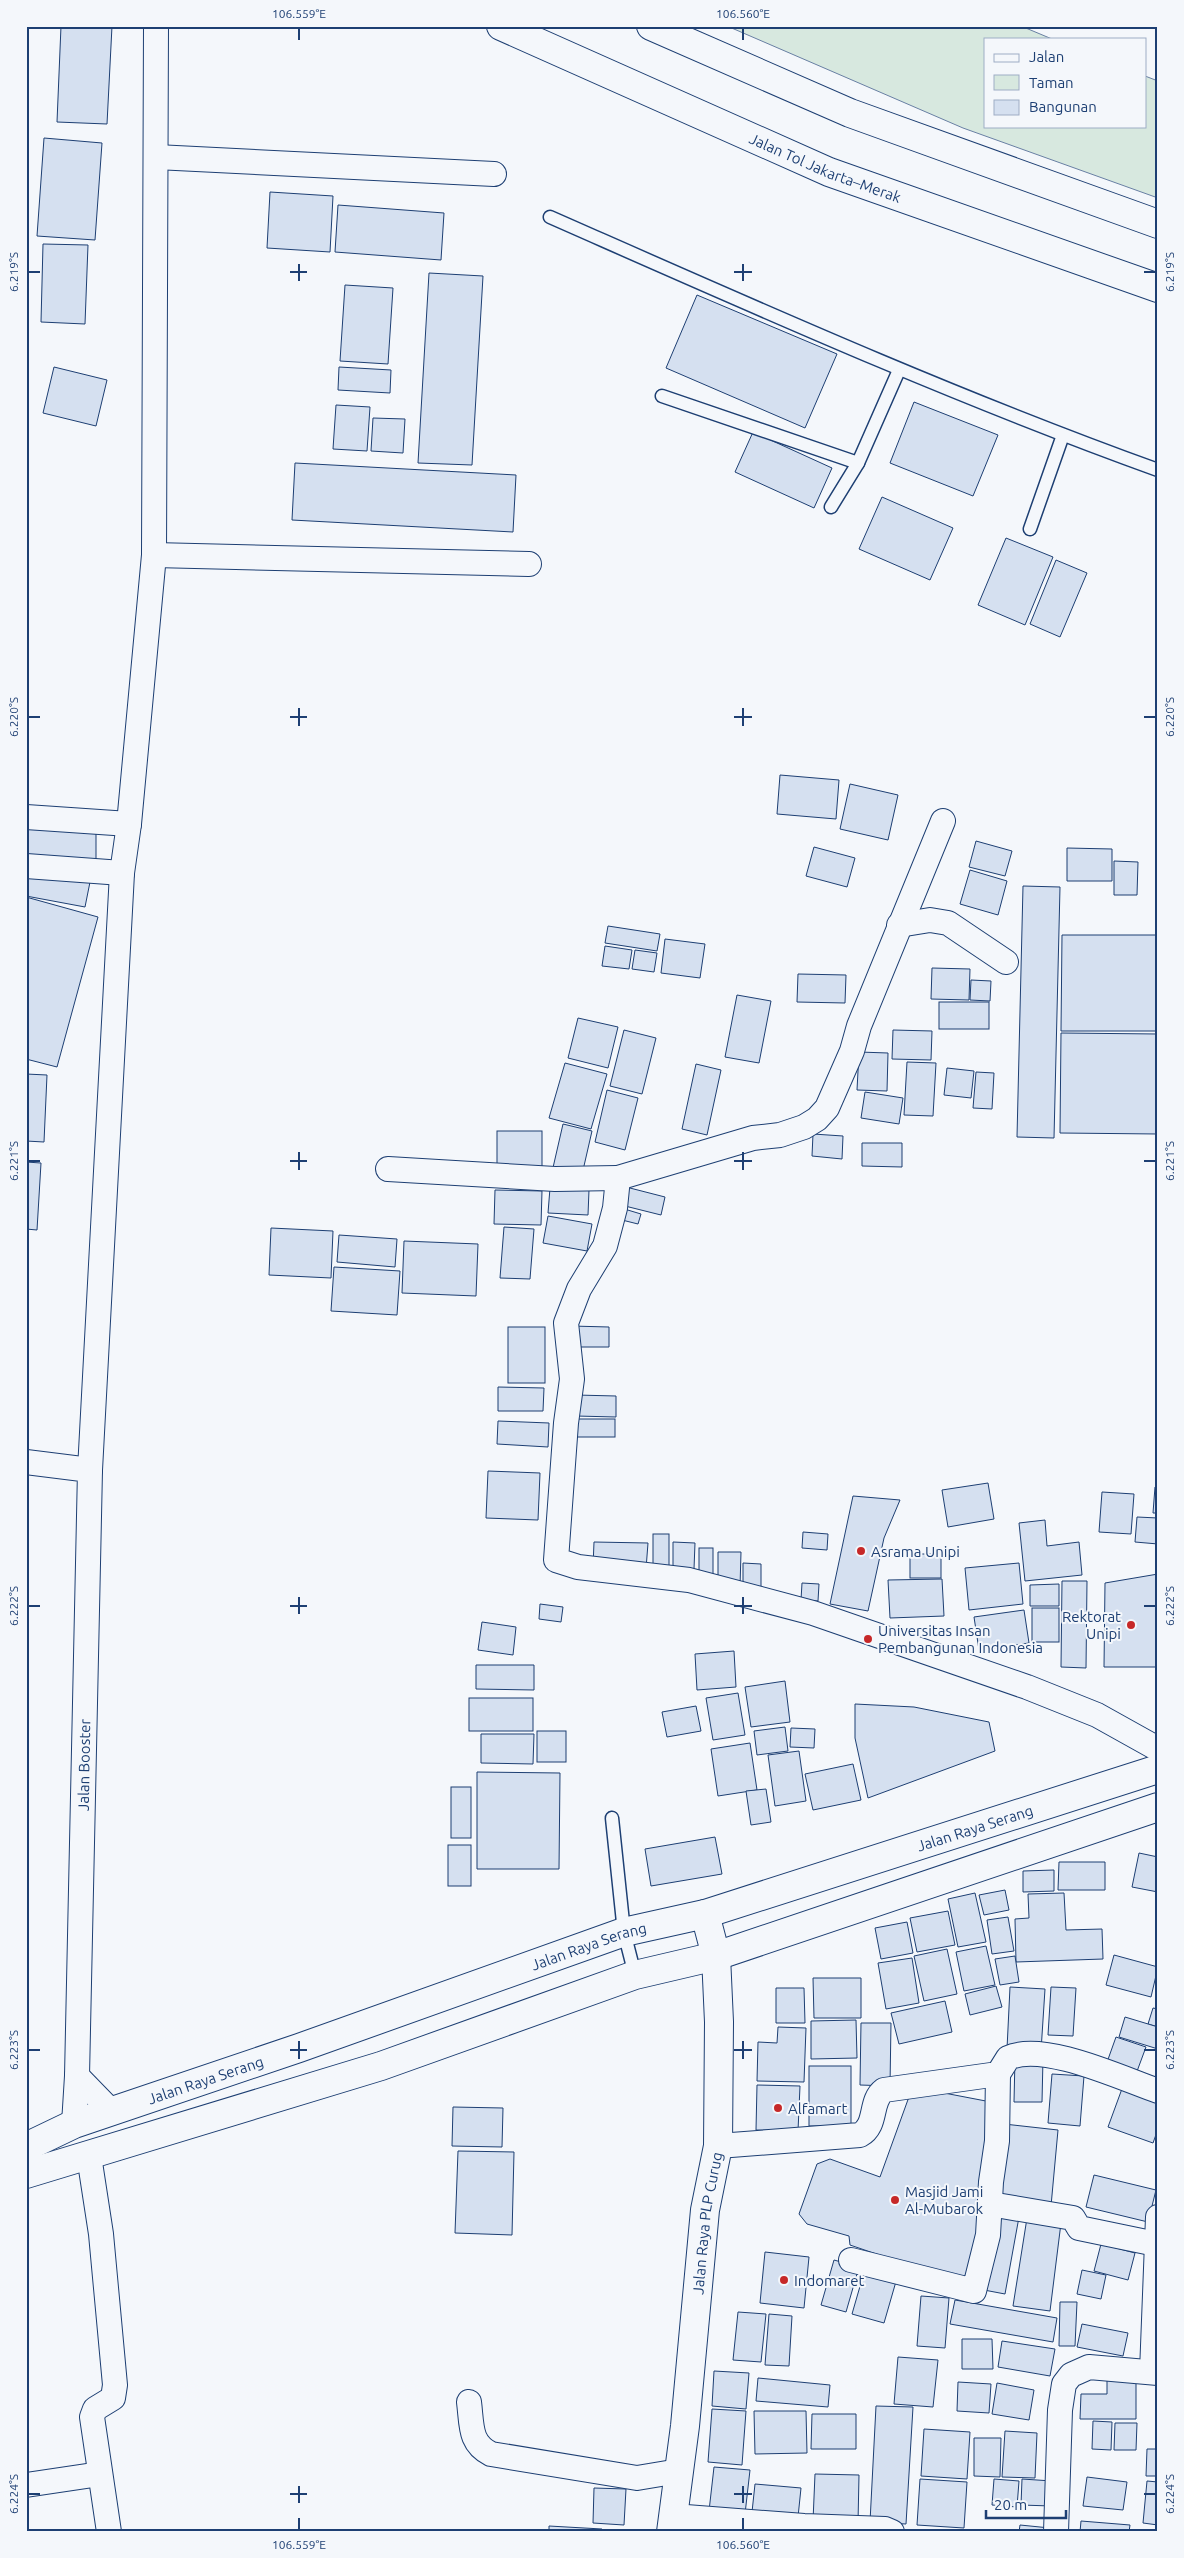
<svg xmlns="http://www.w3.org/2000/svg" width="1184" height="2558" viewBox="0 0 1184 2558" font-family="Ubuntu,sans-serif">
	<rect width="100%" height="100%" fill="#f4f7fb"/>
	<path fill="#d7e8df" stroke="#687fa3" d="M727 26H1021L1052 39H985V126H1145V76L1158 81V198L963 128Z"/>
	<g fill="#d5e0f0" stroke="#1d3f73">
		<path d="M61 26H112L107 124 57 122Z"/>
		<path d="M44 138 102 143 95 240 37 236Z"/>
		<path d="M270 192 333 196 330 252 267 248Z"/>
		<path d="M338 205 444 213 441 260 335 252Z"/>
		<path d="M43 244 88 245 85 324 41 322Z"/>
		<path d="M429 273 483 276 472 465 418 463Z"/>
		<path d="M345 285 393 288 388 364 340 361Z"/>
		<path d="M697 295 837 354 805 428 666 368Z"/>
		<path d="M54 367 107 380 96 426 43 413Z"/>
		<path d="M339 367 391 370 390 393 338 390Z"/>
		<path d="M914 402 998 435 973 496 890 463Z"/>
		<path d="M336 405 370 407 367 451 333 449Z"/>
		<path d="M373 418 405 419 403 453 371 451Z"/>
		<path d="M753 432 832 468 814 508 735 472Z"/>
		<path d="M295 463 516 475 513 532 292 520Z"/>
		<path d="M882 497 953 528 930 580 859 549Z"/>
		<path d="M1006 538 1053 557 1025 625 978 605Z"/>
		<path d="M1056 560 1087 573 1060 637 1030 624Z"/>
		<path d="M780 775 839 780 836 819 777 814Z"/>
		<path d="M850 784 898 795 888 840 840 829Z"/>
		<rect x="26" y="824" width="70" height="42"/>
		<path d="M976 841 1012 851 1005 876 969 867Z"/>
		<path d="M814 847 855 858 847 887 806 876Z"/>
		<path d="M1067 848 1112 849V881H1067Z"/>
		<path d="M1114 861 1138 862 1137 895H1114Z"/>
		<path d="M26 870 90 882 85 907 26 896Z"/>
		<path d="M970 870 1007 881 998 915 960 904Z"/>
		<path d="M1023 886 1060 887 1054 1138 1017 1137Z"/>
		<path d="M26 897 98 917 57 1067 26 1059Z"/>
		<path d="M608 926 660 934 657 951 605 943Z"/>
		<path d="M1062 935H1158V1031H1061Z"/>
		<path d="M665 939 705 944 700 978 661 973Z"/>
		<path d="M605 946 632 950 629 969 602 966Z"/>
		<path d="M635 950 657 953 654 972 632 969Z"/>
		<path d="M932 968 970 969 969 1000 931 999Z"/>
		<path d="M798 974 846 975 845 1003 797 1002Z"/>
		<path d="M971 980 991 981 990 1001 970 1000Z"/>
		<path d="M737 995 771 1001 759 1063 725 1057Z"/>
		<rect x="939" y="1002" width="50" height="27"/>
		<path d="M578 1018 618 1027 608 1068 568 1058Z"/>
		<path d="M624 1030 656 1038 642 1094 610 1086Z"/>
		<path d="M893 1030 932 1031 931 1060 892 1059Z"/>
		<path d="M1061 1033 1158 1034V1134L1060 1133Z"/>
		<path d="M859 1052 888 1053 887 1091 857 1090Z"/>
		<path d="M907 1062 936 1063 933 1116 904 1115Z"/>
		<path d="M565 1063 607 1074 591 1129 549 1118Z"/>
		<path d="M696 1064 721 1070 707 1135 682 1129Z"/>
		<path d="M947 1068 974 1071 971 1098 944 1095Z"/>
		<path d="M976 1072 994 1073 992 1109 973 1108Z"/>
		<path d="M26 1074 47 1075 44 1142 26 1141Z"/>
		<path d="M607 1090 638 1098 625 1150 595 1142Z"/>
		<path d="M865 1092 903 1098 899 1124 861 1118Z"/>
		<path d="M563 1124 592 1131 581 1179 552 1172Z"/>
		<rect x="497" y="1131" width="45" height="36"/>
		<path d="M813 1134 843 1136 842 1159 812 1156Z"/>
		<path d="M862 1143H902V1167L862 1166Z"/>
		<path d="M26 1162 41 1163 37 1230 26 1229Z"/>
		<path d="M626 1187 665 1197 661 1215 621 1205Z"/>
		<path d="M550 1188 589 1190 588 1215 548 1213Z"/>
		<path d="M495 1190 542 1191 541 1225 494 1224Z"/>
		<path d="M621 1208 641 1214 638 1224 618 1219Z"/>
		<path d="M548 1216 592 1224 587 1251 543 1243Z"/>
		<path d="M504 1227 534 1229 530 1279 500 1278Z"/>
		<path d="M271 1228 333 1231 331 1278 269 1275Z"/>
		<path d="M339 1235 397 1239 395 1267 337 1262Z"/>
		<path d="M404 1241 478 1244 476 1296 402 1293Z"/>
		<path d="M334 1267 400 1271 397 1315 331 1311Z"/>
		<path d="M571 1326 609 1327V1347H571Z"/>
		<rect x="508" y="1327" width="37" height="56"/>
		<path d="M498 1387 544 1388 543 1411H498Z"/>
		<path d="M576 1395 616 1396V1417L576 1416Z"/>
		<rect x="575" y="1419" width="40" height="18"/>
		<path d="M498 1421 549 1423 548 1447 497 1444Z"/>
		<path d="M488 1471 540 1473 538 1520 486 1518Z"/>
		<path d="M988 1483 994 1519 948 1527 942 1490Z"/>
		<path d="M1155 1487H1158V1513H1153Z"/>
		<path d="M1102 1492 1134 1494 1131 1534 1099 1532Z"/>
		<path d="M853 1496 900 1500 884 1538 868 1611 830 1604Z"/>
		<path d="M1137 1517 1158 1518V1544L1135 1542Z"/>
		<path d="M1045 1520 1047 1546 1079 1542 1082 1575 1025 1581 1019 1523Z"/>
		<path d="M803 1532 828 1534 827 1550 802 1548Z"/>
		<rect x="653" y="1534" width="16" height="37"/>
		<path d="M594 1542 648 1543 646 1569 593 1567Z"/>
		<path d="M673 1542 695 1543 694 1569 673 1568Z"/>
		<rect x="699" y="1548" width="14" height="28"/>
		<path d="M718 1552H741L740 1587H718Z"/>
		<rect x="910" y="1554" width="31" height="24"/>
		<path d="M743 1563 761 1564V1587H743Z"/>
		<path d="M1019 1563 1023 1604 969 1610 965 1568Z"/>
		<path d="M1158 1574V1667H1104L1105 1583Z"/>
		<path d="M942 1579 944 1616 890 1618 888 1580Z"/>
		<path d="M1062 1581H1087L1086 1668 1061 1667Z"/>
		<path d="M802 1583 819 1584 818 1601 801 1600Z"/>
		<path d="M1059 1584V1606H1030V1585Z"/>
		<path d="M540 1604 563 1607 561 1622 539 1619Z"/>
		<rect x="1032" y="1608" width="27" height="34"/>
		<path d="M1024 1610 1029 1643 979 1650 974 1617Z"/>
		<path d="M482 1622 516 1627 513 1655 478 1650Z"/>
		<path d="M734 1651 736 1687 697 1690 695 1654Z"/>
		<path d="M476 1665H534V1690L476 1689Z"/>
		<path d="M785 1681 790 1722 751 1727 745 1687Z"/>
		<path d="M738 1693 745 1735 713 1740 706 1698Z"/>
		<rect x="469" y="1698" width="64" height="33"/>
		<path d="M855 1704 914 1707 989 1722 995 1751 868 1798 855 1738Z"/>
		<path d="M696 1706 701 1731 667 1737 662 1712Z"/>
		<path d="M785 1727 788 1751 757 1755 754 1731Z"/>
		<path d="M791 1728 815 1729 814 1748 790 1747Z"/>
		<rect x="537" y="1731" width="29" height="31"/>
		<path d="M481 1734H534L533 1764 481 1763Z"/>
		<path d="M750 1743 757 1790 718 1796 711 1749Z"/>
		<path d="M799 1751 806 1801 775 1806 768 1755Z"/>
		<path d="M853 1764 861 1800 813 1810 805 1774Z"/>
		<path d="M477 1772 560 1773 559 1869H477Z"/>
		<rect x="451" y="1787" width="20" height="51"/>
		<path d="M766 1789 771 1822 751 1825 746 1791Z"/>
		<path d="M715 1837 722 1874 651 1886 645 1849Z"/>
		<rect x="448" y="1845" width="23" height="41"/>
		<path d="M1139 1853 1158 1857V1892L1132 1887Z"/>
		<path d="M1059 1862H1105V1890H1058Z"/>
		<path d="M1054 1870V1891L1023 1892V1871Z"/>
		<path d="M1005 1890 1009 1910 984 1915 979 1895Z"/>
		<path d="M975 1893 986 1942 958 1947 948 1899Z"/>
		<path d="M1064 1893 1066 1930 1102 1929 1103 1959 1016 1962 1015 1919 1029 1918 1028 1894Z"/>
		<path d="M948 1911 955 1945 917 1952 910 1918Z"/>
		<path d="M1008 1917 1014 1951 992 1954 987 1920Z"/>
		<path d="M907 1922 913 1953 881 1959 875 1928Z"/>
		<path d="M986 1946 995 1985 964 1991 956 1952Z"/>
		<path d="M947 1949 957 1994 924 2001 914 1956Z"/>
		<path d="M1114 1955 1158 1967 1151 1997 1106 1985Z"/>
		<path d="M1015 1956 1019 1982 1000 1985 995 1959Z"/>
		<path d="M912 1958 919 2003 886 2009 878 1963Z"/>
		<path d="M813 1978H861V2018H814Z"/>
		<path d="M996 1986 1002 2007 970 2015 965 1994Z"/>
		<path d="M1010 1987 1045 1989 1041 2051 1007 2049Z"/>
		<path d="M1051 1987 1076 1988 1073 2036 1048 2035Z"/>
		<path d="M776 1988H804L805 2023H776Z"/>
		<path d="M945 2001 952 2032 899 2044 891 2013Z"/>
		<path d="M1153 2008 1158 2009V2027L1148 2024Z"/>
		<path d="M1125 2017 1158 2027V2049L1119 2037Z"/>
		<path d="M856 2020 857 2058 811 2059V2021Z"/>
		<path d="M861 2023H891L890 2086 860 2085Z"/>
		<path d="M778 2027 806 2028 804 2082 757 2081 758 2042 777 2043Z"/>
		<path d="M1116 2037 1146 2047 1136 2074 1106 2065Z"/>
		<path d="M1015 2058H1043L1042 2102H1014Z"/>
		<rect x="809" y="2066" width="42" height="60"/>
		<path d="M1052 2074 1084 2076 1080 2126 1048 2123Z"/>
		<path d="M757 2085 800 2086 798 2131 756 2130Z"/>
		<path d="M1123 2086 1158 2098V2129L1153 2143 1108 2127Z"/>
		<path d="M918 2088 991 2102 985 2227 970 2286 850 2245 849 2236 807 2224 799 2214 817 2164 830 2159 880 2177 910 2094Z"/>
		<path d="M453 2107 503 2108 502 2147 452 2146Z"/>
		<path d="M1004 2124 1058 2130 1051 2206 996 2201Z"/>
		<path d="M458 2151 514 2152 512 2235 455 2233Z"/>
		<path d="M1094 2175 1156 2190 1148 2222 1086 2207Z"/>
		<path d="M995 2212 1019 2217 1005 2294 984 2290Z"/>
		<path d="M1027 2218 1061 2223 1050 2311 1013 2306Z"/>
		<path d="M1101 2244 1135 2253 1128 2280 1094 2271Z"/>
		<path d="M765 2252 809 2257 804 2308 760 2303Z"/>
		<path d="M834 2260 859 2267 846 2312 821 2305Z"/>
		<path d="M865 2269 897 2278 884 2323 852 2314Z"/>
		<path d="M1082 2270 1106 2275 1101 2299 1077 2294Z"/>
		<path d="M921 2296 949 2298 945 2348 917 2346Z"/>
		<path d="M955 2300 1057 2318 1053 2342 950 2324Z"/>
		<path d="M1060 2302H1077L1075 2346H1059Z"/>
		<path d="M738 2312 766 2314 761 2362 733 2360Z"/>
		<path d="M769 2314 792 2316 789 2366 765 2365Z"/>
		<path d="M1082 2324 1128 2333 1123 2356 1077 2347Z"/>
		<path d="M962 2339H992L993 2369H962Z"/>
		<path d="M1002 2341 1055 2349 1050 2376 998 2367Z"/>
		<path d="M898 2357 938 2360 933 2407 894 2404Z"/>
		<path d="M714 2371 749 2373 746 2409 712 2406Z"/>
		<path d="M758 2378 830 2385 828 2407 756 2401Z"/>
		<path d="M1107 2378 1136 2379V2419H1080L1081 2394H1107Z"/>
		<path d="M958 2382 991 2384 989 2413 957 2411Z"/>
		<path d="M997 2383 1034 2390 1029 2420 992 2414Z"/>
		<path d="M876 2406 913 2407 906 2524 870 2522Z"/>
		<path d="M712 2409 746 2411 742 2465 708 2462Z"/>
		<path d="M754 2411H806L807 2453 755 2454Z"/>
		<path d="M812 2414H856V2449H811Z"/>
		<path d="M1093 2421 1112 2422 1111 2450 1092 2449Z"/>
		<path d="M1115 2423H1137L1136 2450H1114Z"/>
		<path d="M924 2429 970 2432 967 2479 921 2476Z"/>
		<path d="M1005 2431 1037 2433 1035 2478 1002 2477Z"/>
		<path d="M974 2438H1001L1000 2477 974 2476Z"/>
		<path d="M1147 2449H1158V2476H1146Z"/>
		<path d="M714 2467 750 2470 745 2514 709 2511Z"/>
		<path d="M815 2474 859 2475 858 2523 813 2521Z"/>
		<path d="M1087 2477 1127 2482 1123 2510 1083 2506Z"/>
		<path d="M920 2479 967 2482 964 2528 917 2525Z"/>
		<path d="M994 2479 1019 2481 1017 2507 992 2505Z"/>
		<path d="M1022 2479 1052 2481 1051 2506 1021 2505Z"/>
		<path d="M1147 2481 1158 2482V2525L1143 2523Z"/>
		<path d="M755 2484 801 2488 798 2517 752 2512Z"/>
		<path d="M594 2488 626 2489 624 2525 593 2523Z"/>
		<path d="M1081 2521 1130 2525 1129 2532H1080Z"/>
		<path d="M1020 2525 1050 2528 1049 2532H1019Z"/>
		<path d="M549 2526 602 2529V2532H549Z"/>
	</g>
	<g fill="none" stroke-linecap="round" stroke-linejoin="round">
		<g stroke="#1d3f73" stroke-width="15">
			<g id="lane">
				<path d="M550 217C752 306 950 395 1158 470"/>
				<path d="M662 396 858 463"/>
				<path d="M831 507 858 463 899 370"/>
				<path d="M1030 529 1063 435"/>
				<path d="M612 1818 624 1932 635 1975"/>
			</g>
		</g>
		<g stroke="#1d3f73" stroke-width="26">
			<g id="street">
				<path d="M156 157 494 174"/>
				<path d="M154 555 529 564"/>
				<path d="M26 817 129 824"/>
				<path d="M943 821 859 1026 852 1051 827 1108 817 1119 804 1127 780 1135 753 1138 618 1178 615 1208 605 1246 579 1289 566 1323 572 1379 566 1423 556 1560 578 1567 689 1580 813 1613 1027 1687 1097 1715 1158 1749"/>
				<path d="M26 866 122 873"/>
				<path d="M899 925 930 920 948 923 1006 962"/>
				<path d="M388 1169 555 1179 618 1178"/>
				<path d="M26 1462 90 1470 77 2076 74 2124"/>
				<path d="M90 1470 122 873 129 824 154 555 156 26"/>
				<path d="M77 2076 111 2111"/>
				<path d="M718 2146 860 2135C878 2125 869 2101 884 2090L998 2074 1008 2058C1043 2041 1123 2079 1158 2091"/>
				<path d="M89 2156 101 2234 115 2385 113 2398 95 2409 92 2417 109 2532"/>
				<path d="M990 2204 1073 2218 1079 2228 1156 2244"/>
				<path d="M851 2260 974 2291 988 2235 991 2182 997 2141 998 2074"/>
				<path d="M1152 2372 1158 2217"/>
				<path d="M469 2402C472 2425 469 2443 491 2454L637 2478 679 2471"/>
				<path d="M26 2485 100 2474"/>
				<path d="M673 2516 804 2526 885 2529 892 2532"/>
				<path d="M1056 2532 1060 2410 1064 2384 1071 2375 1089 2367 1158 2373"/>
			</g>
		</g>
		<g stroke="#1d3f73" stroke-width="30">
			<g id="primary">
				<path id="s1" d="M671 2532 685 2426 705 2210 718 2146 719 2022 716 1956 705 1914"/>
			</g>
		</g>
		<g stroke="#1d3f73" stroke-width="30">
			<g id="highway">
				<path id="s2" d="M501 26 829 172 1158 288"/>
				<path d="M651 26 850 113 1158 224"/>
				<path id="s3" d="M26 2147 74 2124 299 2048 624 1932 705 1914 1158 1769"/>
				<path d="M26 2174 381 2066 635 1975 716 1956 1158 1807"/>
			</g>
		</g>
		<use href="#lane" stroke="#f4f7fb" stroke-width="12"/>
		<use href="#street" stroke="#f4f7fb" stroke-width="24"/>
		<use href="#primary" stroke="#f4f7fb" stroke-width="28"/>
		<use href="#highway" stroke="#f4f7fb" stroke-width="28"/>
	</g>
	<path fill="none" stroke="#1d3f73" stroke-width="2" d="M299 28V40M743 28V40M299 264V281M743 264V281M28 272H40M290 272H307M734 272H752M1144 272H1156M299 708V726M743 708V726M28 717H40M290 717H307M734 717H752M1144 717H1156M299 1152V1170M743 1152V1170M28 1161H40M290 1161H307M734 1161H752M1144 1161H1156M299 1597V1614M743 1597V1614M28 1606H40M290 1606H307M734 1606H752M1144 1606H1156M299 2041V2059M743 2041V2059M28 2050H40M290 2050H307M734 2050H752M1144 2050H1156M299 2486V2503M743 2486V2503M28 2494H40M290 2494H307M734 2494H752M1144 2494H1156M299 2518V2530M743 2518V2530"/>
	<g fill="#c62828" stroke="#f4f7fb" stroke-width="2">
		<circle cx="861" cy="1551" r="5"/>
		<circle cx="1131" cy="1625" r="5"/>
		<circle cx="868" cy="1639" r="5"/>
		<circle cx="778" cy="2108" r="5"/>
		<circle cx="895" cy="2200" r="5"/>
		<circle cx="784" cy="2280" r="5"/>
	</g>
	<g text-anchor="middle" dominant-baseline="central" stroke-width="4" stroke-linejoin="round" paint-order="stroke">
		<g font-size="15" fill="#1d3f73" stroke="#f4f7fb">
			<text stroke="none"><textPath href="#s2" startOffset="354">Jalan Tol Jakarta–Merak</textPath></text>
			<text transform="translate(84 1765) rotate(-89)">Jalan Booster</text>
			<text stroke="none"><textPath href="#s3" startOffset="1002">Jalan Raya Serang</textPath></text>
			<text stroke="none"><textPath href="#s3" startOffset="598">Jalan Raya Serang</textPath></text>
			<text stroke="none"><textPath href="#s3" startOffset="192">Jalan Raya Serang</textPath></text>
			<text stroke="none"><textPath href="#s1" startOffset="311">Jalan Raya PLP Curug</textPath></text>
		</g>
		<g font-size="15" fill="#1d3f73" stroke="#f4f7fb" text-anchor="start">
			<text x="871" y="1551">Asrama Unipi</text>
			<text x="1121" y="1616" text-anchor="end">Rektorat<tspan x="1121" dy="17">Unipi</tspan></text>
			<text x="878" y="1630">Universitas Insan<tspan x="878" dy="17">Pembangunan Indonesia</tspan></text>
			<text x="788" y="2108">Alfamart</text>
			<text x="905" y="2191">Masjid Jami<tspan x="905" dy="17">Al-Mubarok</tspan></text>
			<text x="794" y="2280">Indomaret</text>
		</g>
	</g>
	<rect width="1184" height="2558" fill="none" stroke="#f4f7fb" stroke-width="55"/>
	<rect x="984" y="38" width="162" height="90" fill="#f4f7fb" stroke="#9eadc5"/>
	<rect x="994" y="54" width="25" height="8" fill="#f4f7fb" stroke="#9eadc5"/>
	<text x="1029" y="62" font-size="15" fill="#1d3f73">Jalan</text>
	<rect x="994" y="75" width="25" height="15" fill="#d7e8df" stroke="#9eadc5"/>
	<text x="1029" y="88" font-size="15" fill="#1d3f73">Taman</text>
	<rect x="994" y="100" width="25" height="15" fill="#d5e0f0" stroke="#9eadc5"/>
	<text x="1029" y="112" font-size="15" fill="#1d3f73">Bangunan</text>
	<path d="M986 2510v8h80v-8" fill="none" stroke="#1d3f73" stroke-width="2.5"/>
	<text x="994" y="2510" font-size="15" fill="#1d3f73" stroke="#f4f7fb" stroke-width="4" paint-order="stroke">20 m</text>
	<rect x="28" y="28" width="1128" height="2502" fill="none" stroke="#1d3f73" stroke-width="2"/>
	<g font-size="12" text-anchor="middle" fill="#1d3f73">
		<text x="299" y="18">106.559°E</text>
		<text x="743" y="18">106.560°E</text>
		<text transform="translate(14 272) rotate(-90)" y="4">6.219°S</text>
		<text transform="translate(1170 272) rotate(-90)" y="4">6.219°S</text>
		<text transform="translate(14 717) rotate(-90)" y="4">6.220°S</text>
		<text transform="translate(1170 717) rotate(-90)" y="4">6.220°S</text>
		<text transform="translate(14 1161) rotate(-90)" y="4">6.221°S</text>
		<text transform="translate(1170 1161) rotate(-90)" y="4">6.221°S</text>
		<text transform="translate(14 1606) rotate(-90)" y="4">6.222°S</text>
		<text transform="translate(1170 1606) rotate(-90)" y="4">6.222°S</text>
		<text transform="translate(14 2050) rotate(-90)" y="4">6.223°S</text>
		<text transform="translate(1170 2050) rotate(-90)" y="4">6.223°S</text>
		<text transform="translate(14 2494) rotate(-90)" y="4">6.224°S</text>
		<text transform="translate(1170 2494) rotate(-90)" y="4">6.224°S</text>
		<text x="299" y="2549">106.559°E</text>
		<text x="743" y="2549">106.560°E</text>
	</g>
</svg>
